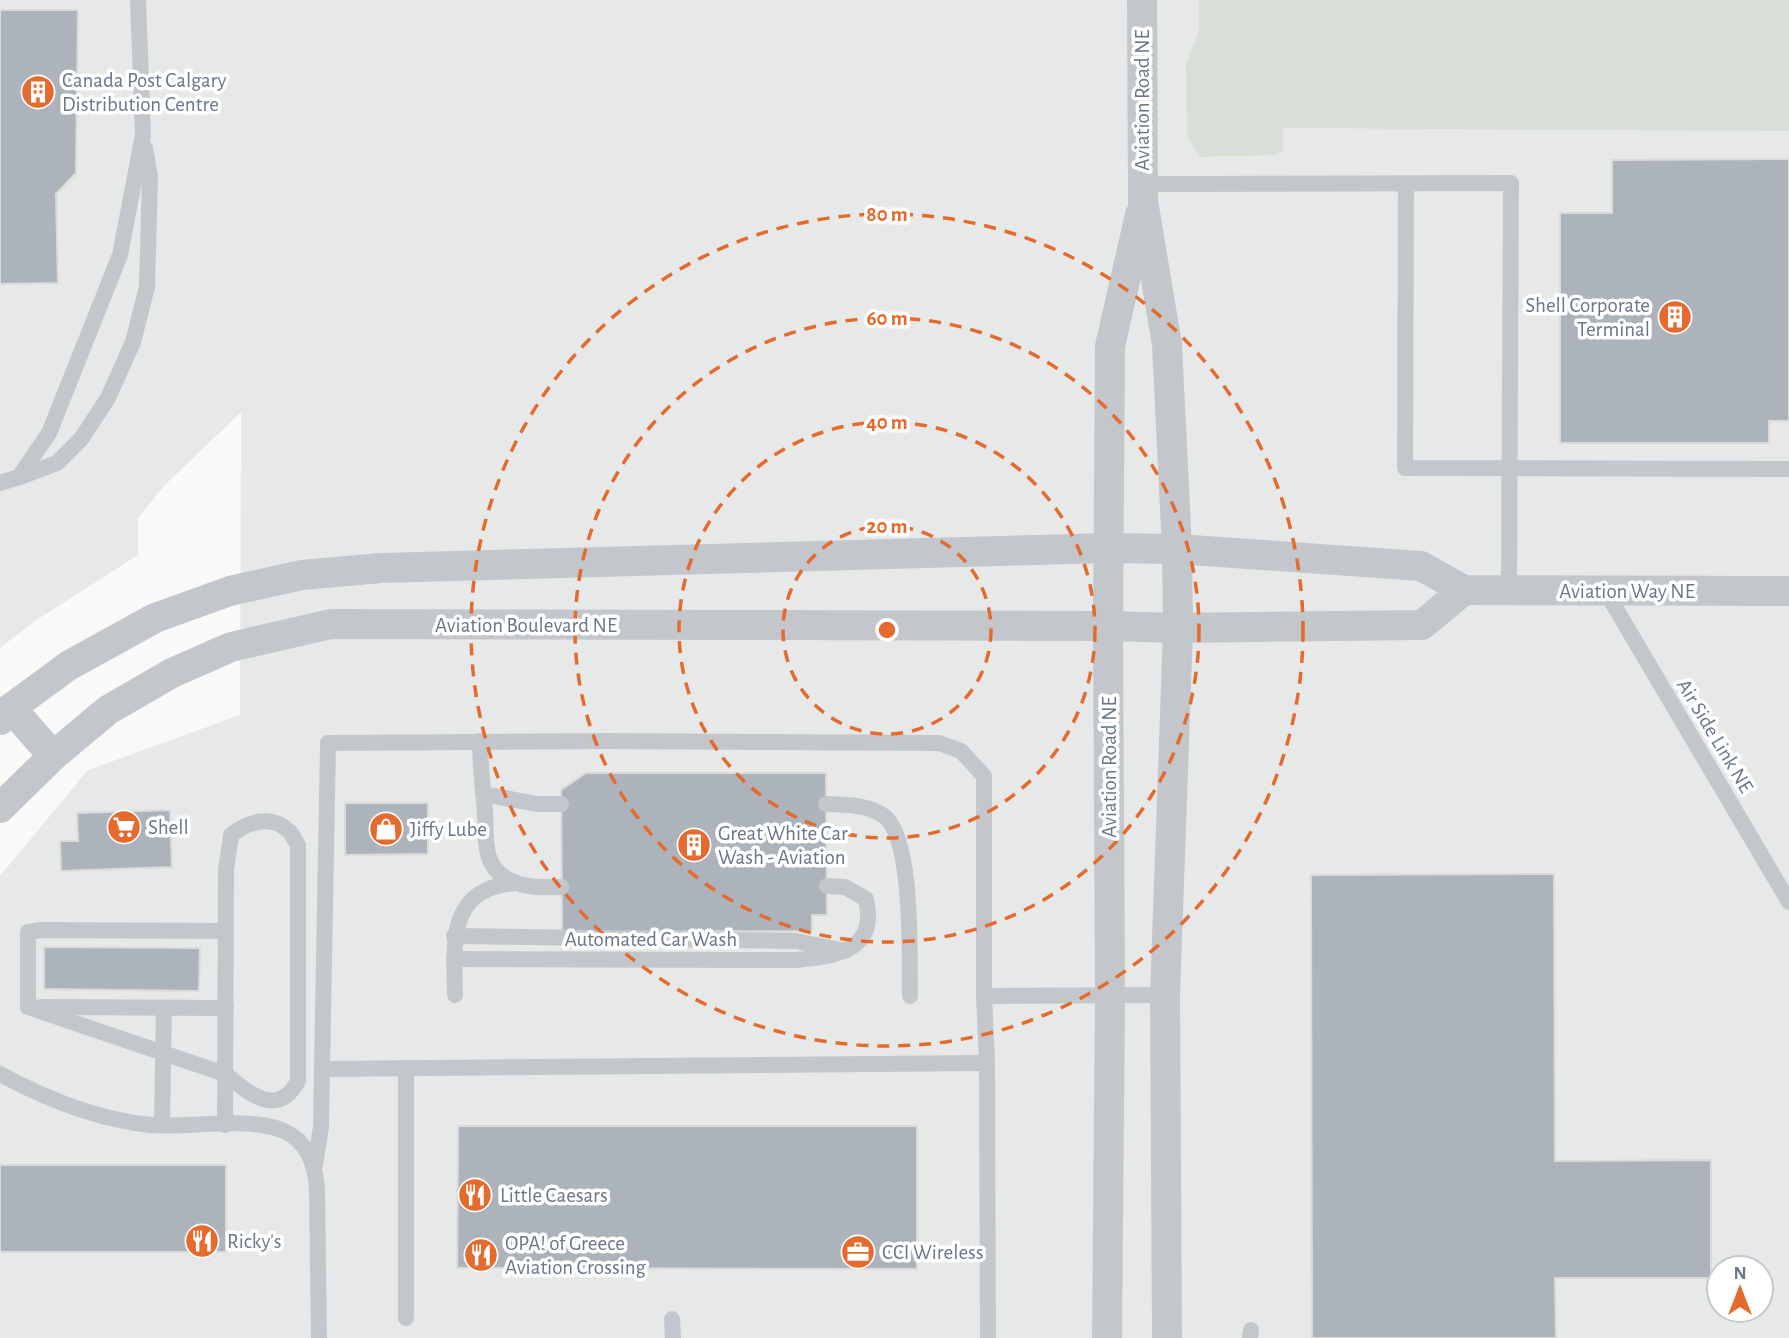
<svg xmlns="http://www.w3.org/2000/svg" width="1789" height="1338" viewBox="0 0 1789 1338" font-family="'Alegreya Sans',sans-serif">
	<rect width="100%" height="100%" fill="#f9faf8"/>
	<path fill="#e7e9e9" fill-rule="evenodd" d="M0 0H1789V1338H0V876L88 770 240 715 241 412 163 487 138 518V555L35 621 0 648ZM1719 1268H1761V1310H1719Z"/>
	<path fill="#d9dfd7" d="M1199 0H1789V131L1283 128V150L1276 155 1200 157 1187 136 1186 64 1199 31Z"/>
	<g fill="#acb3bb" stroke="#dbdcda" stroke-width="2">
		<path d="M0 10H78L76 173 56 194 58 283 0 284Z"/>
		<path d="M1789 159V421H1769V443H1560V213H1612V160Z"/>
		<path d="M586 773H826L827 915H812V931L562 932 561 790Z"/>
		<path d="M345 803H428V854L345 855Z"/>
		<path d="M170 810 172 867 61 871 60 841H78L77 813Z"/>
		<path d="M1554 874 1555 1161 1711 1160V1278H1555L1556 1338H1312L1311 875Z"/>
		<path d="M44 947 200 948 199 991 44 989Z"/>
		<path d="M458 1126H917V1269L457 1268Z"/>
		<rect x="0" y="1165" width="226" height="87"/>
	</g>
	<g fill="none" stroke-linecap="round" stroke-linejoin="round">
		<g stroke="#c3c7cc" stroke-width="16">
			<path d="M1143 184 1511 183 1509 591"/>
			<path d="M1406 184 1405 468 1789 469"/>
			<path d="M20 477 57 463 81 439 108 398 133 342 147 287 150 177 145 148"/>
			<path d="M0 483 19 477 49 433 120 255 143 135 138 0"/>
			<path d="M1606 592 1789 902"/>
			<path d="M480 741C480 765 483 788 485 812 486 827 484 846 490 860 502 888 537 888 561 887"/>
			<path d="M483 794 537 804H561"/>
			<path d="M826 804C846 805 867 804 884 816 914 838 909 959 910 996"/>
			<path d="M454 936 796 941 845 951"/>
			<path d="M454 959 796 960C836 956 878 951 866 899L845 887 827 886"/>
			<path d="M455 995C454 943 447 889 515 883"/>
			<path d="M41 1007 226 1008"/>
			<path d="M406 1068V1318"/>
			<path d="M322 1069 328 743 604 741 939 743 961 751 984 776V996"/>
			<path d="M0 1074C46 1099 99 1120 151 1125 190 1128 250 1116 284 1131 308 1142 315 1164 317 1188L319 1338"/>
			<path d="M162 1125 164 1008"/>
			<path d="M225 1125 226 870 231 835C247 822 271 814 289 831 292 834 295 841 298 845V1081C277 1119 249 1093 225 1074L28 1007V932L41 930 226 931"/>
			<path d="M315 1165 321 1127 322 1069 987 1063"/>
			<path d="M672 1319 673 1338"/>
			<path d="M988 1338 987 1063 984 996 1165 995"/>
			<path d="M1250 1338 1251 1330"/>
		</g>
		<g stroke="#c3c7cc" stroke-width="30">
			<path d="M1142 0 1143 201 1167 345 1177 549 1178 628 1165 995 1167 1338"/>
			<path d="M11 708 53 756"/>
			<path d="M0 720 11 708 68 666 155 618 230 591 302 575 381 568 1109 548 1177 549 1421 566 1464 590 1789 591"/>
			<path d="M0 808 53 756 108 710 172 673 231 647 331 624 1108 626 1178 628 1422 625 1464 590"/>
			<path d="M1107 1338 1110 996 1108 626 1110 346 1140 215"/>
		</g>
	</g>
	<g fill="none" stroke="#e46a2d" stroke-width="3.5" stroke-dasharray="12 9">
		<circle cx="887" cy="630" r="104"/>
		<circle cx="887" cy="630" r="208"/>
		<circle cx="887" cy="630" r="312"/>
		<circle cx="887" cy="630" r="416"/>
	</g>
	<defs>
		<g id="building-disc" transform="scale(1.75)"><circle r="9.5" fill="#e46a2d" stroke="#fff"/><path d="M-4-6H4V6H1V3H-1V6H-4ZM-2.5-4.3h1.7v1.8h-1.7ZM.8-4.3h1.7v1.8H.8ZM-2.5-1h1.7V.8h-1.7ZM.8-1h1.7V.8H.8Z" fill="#fff"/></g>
		<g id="supermarket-disc" transform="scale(1.75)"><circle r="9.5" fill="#e46a2d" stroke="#fff"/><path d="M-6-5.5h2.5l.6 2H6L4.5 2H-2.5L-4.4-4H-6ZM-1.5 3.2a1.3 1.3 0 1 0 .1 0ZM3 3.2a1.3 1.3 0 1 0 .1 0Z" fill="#fff"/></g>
		<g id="shop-disc" transform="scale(1.75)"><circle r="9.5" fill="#e46a2d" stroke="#fff"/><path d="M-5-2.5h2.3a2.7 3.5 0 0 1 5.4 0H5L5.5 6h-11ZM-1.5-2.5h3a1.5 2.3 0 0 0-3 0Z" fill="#fff"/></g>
		<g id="restaurant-disc" transform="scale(1.75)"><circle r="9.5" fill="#e46a2d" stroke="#fff"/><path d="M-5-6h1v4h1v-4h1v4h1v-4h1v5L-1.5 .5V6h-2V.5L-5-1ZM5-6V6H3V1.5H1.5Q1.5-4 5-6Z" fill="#fff"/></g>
		<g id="office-disc" transform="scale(1.75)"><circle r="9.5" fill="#e46a2d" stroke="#fff"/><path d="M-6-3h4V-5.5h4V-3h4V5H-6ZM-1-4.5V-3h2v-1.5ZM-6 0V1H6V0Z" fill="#fff"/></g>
	</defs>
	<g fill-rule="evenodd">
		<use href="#building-disc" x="38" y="92"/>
		<use href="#building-disc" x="1675" y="317"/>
		<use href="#supermarket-disc" x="124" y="827"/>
		<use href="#shop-disc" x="386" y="829"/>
		<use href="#building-disc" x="694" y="845"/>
		<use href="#restaurant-disc" x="475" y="1195"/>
		<use href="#restaurant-disc" x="202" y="1241"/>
		<use href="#office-disc" x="858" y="1252"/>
		<use href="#restaurant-disc" x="481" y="1255"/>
	</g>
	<g text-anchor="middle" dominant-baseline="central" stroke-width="7" stroke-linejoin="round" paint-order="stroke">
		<g font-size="21" fill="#697789" stroke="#fff" text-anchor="start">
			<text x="62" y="80">Canada Post Calgary<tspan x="62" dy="24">Distribution Centre</tspan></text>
			<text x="1650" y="305" text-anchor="end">Shell Corporate<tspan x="1650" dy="24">Terminal</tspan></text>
			<text x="148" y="827">Shell</text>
			<text x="410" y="829">Jiffy Lube</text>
			<text x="718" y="833">Great White Car<tspan x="718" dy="24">Wash - Aviation</tspan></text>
			<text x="500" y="1195">Little Caesars</text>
			<text x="227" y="1241">Ricky's</text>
			<text x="505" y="1243">OPA! of Greece<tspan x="505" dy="24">Aviation Crossing</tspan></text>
			<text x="882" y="1252">CCI Wireless</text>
		</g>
		<g font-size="21" fill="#697789" stroke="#fff">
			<text transform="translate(1142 100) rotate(-90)">Aviation Road NE</text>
			<text x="1627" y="591">Aviation Way NE</text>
			<text x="526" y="625">Aviation Boulevard NE</text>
			<text transform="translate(1715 736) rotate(59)">Air Side Link NE</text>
			<text transform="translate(1109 767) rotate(-90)">Aviation Road NE</text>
			<text x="651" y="939">Automated Car Wash</text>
		</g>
	</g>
	<circle cx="887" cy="630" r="10" fill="#e46a2d" stroke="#fff" stroke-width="3.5"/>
	<g font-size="21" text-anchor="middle" font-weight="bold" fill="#e46a2d" stroke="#fff" stroke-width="7" stroke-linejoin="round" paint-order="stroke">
		<text x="887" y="221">80 m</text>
		<text x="887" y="325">60 m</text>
		<text x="887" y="429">40 m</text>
		<text x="887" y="533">20 m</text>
	</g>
	<g transform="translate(1740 1289)"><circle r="33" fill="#ffffff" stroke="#c3c9d0" stroke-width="2"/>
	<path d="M0-5L12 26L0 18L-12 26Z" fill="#e46a2d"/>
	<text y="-10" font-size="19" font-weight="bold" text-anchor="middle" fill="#697789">N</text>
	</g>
</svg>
